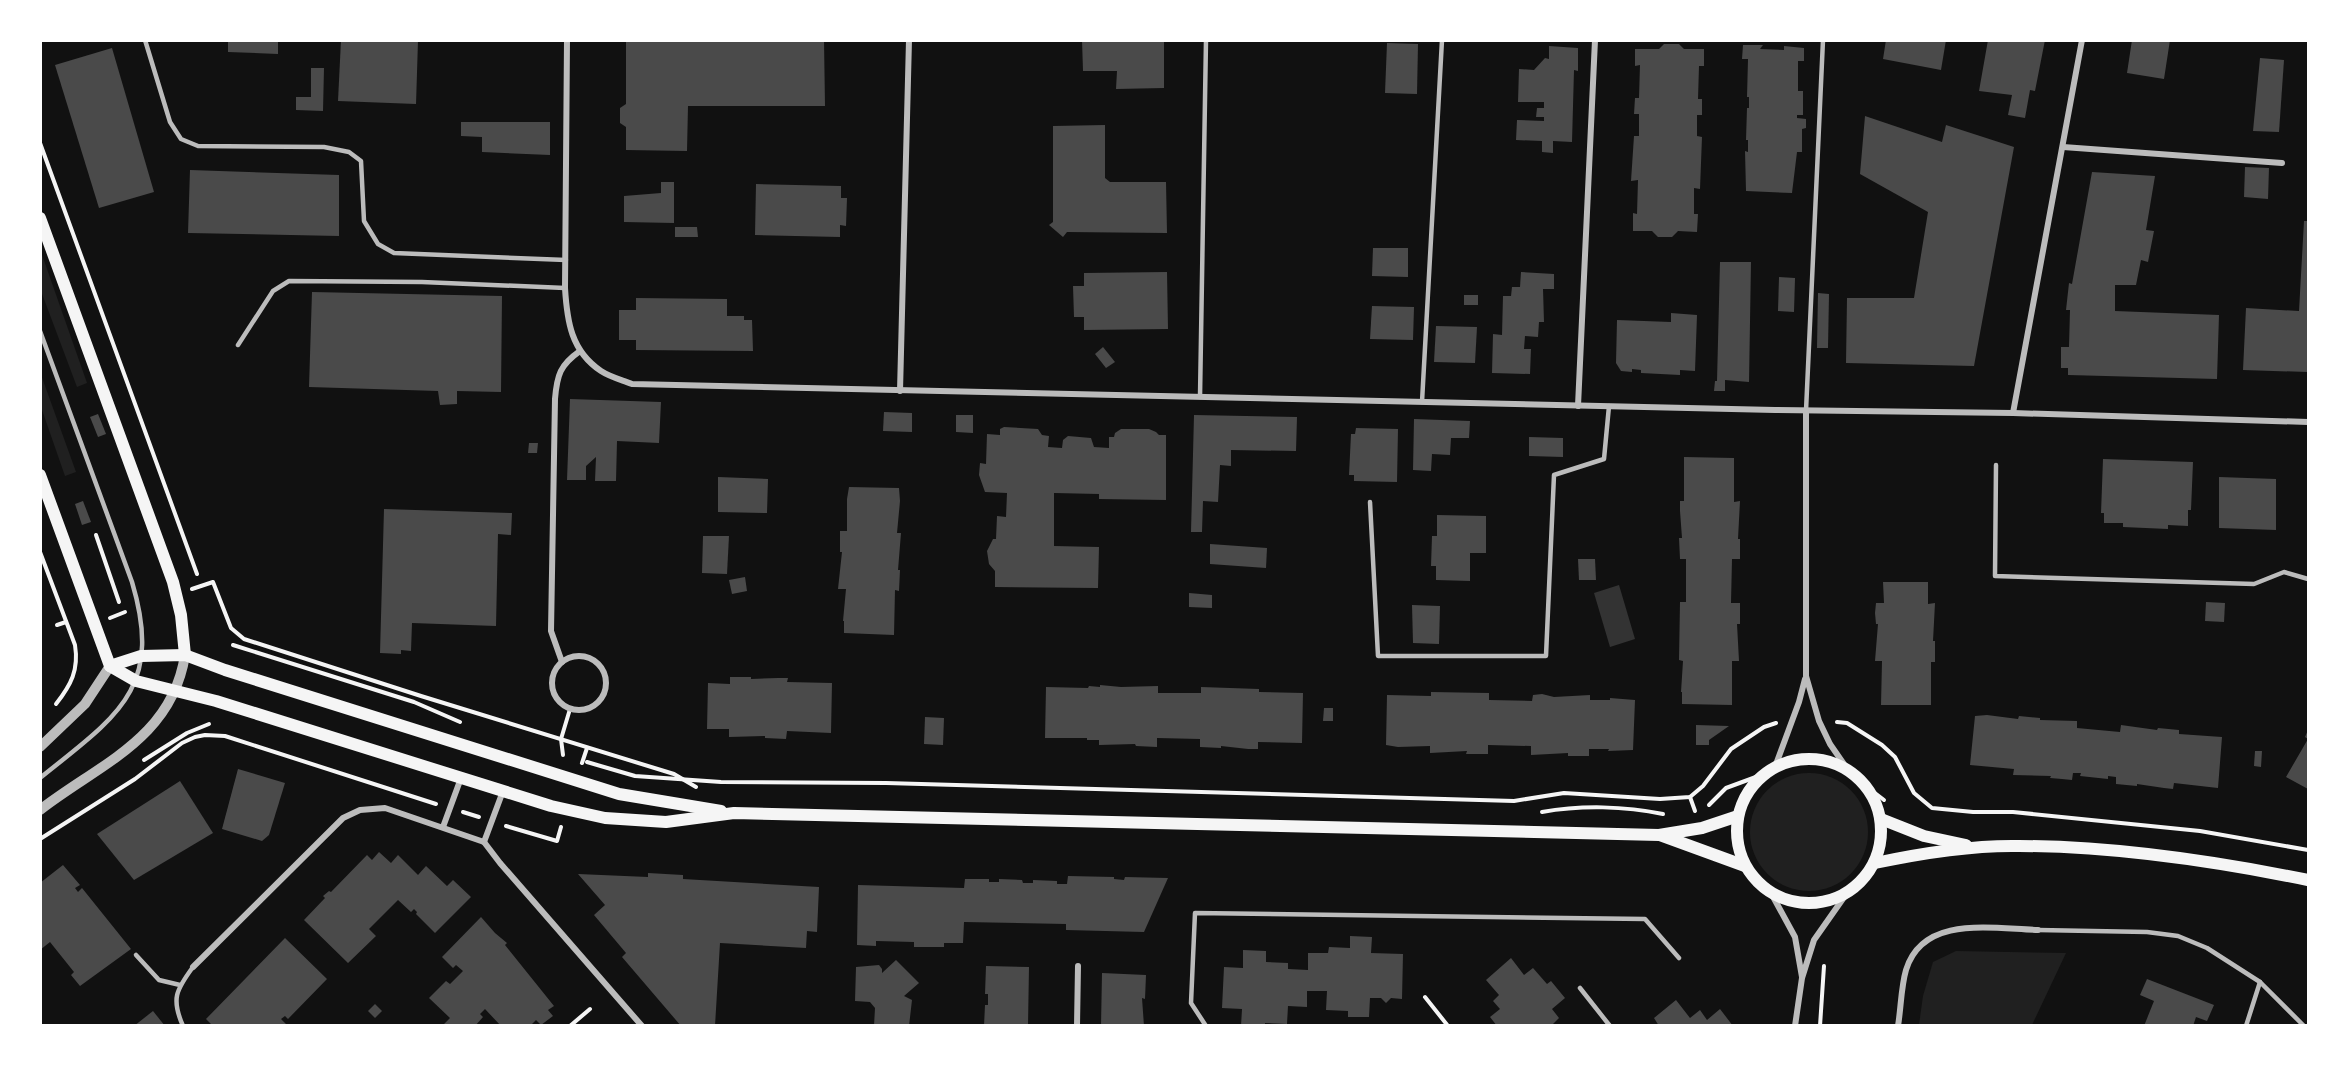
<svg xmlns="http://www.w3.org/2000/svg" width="2349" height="1066" viewBox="0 0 2349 1066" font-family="Cabin,sans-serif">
	<rect width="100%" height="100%" fill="#111"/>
	<g fill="#202020">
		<path d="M41 252 87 383 77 387 41 291Z"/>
		<path d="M40 372 76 472 65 476 41 407Z"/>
		<circle cx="1809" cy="832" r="59"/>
		<path d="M1956 951 2066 953 2032 1025H1919L1923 996 1933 962Z"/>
	</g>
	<path fill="#333" d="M1619 585 1635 639 1610 647 1594 593Z"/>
	<g fill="#4a4a4a">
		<path d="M228 40H278V54L228 52Z"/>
		<path d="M341 40H418L416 104 338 101Z"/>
		<path d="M626 40H824L825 106H688L687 151 626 150V127L620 123V108L626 104Z"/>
		<path d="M1082 40H1164V88L1116 89 1117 71H1083Z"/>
		<path d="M1886 40H1946L1941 70 1883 59Z"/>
		<path d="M1988 40H2045L2035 91 2030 90 2025 118 2008 115 2012 95 1979 91Z"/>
		<path d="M2132 40H2170L2164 79 2127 73Z"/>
		<path d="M1387 43 1418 44 1417 94 1385 93Z"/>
		<path d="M1664 44H1679L1684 49H1704V66H1699L1698 99H1702V115H1697V136L1702 137 1700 189 1694 188V214H1698L1697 232 1678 231 1672 237H1658L1652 231H1633V213L1637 214 1638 180 1631 181 1634 136H1639V114H1634L1635 98H1639L1640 65 1635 66V49H1659Z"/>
		<path d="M1743 45H1763L1760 49 1784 50V46L1804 48V61H1798V91H1803V115H1797V118L1806 119V128L1802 129V152H1797L1792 193 1746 191 1745 151 1748 152V140H1746L1747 108H1749V97H1747L1748 59H1742Z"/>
		<path d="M1549 46 1578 48V71L1574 70 1572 142 1553 141V153L1542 152V141L1516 140 1517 120 1544 121V117H1536L1537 108H1544V102H1518L1519 69 1534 70 1545 58 1549 59Z"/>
		<path d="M112 48 154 192 99 208 55 65Z"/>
		<path d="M2260 58 2284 60 2279 132 2253 131Z"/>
		<path d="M311 68H324L323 111 296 110V97H311Z"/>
		<path d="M1865 116 1942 142 1946 125 2014 147 1974 366 1846 363 1847 298H1914L1928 212 1860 174Z"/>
		<path d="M461 122H550V155L482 152V137L461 136Z"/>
		<path d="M1105 125V178L1110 182H1166L1167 233 1067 232 1063 237 1049 225 1053 222V126Z"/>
		<path d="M2245 167 2269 168 2268 199 2244 197Z"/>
		<path d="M190 170 339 175V236L188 233Z"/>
		<path d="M2092 172 2155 176 2146 230 2154 231 2148 262 2141 260 2136 285H2115V311L2219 315 2217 379 2068 375V368H2061V347H2069L2070 310H2066L2069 283 2072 284Z"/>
		<path d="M661 182H674V223L624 222V196L661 193Z"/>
		<path d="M756 184 841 186V198H847L846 226 840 225V237L755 235Z"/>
		<path d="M2304 221H2308V372L2243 370 2246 308 2299 311Z"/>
		<path d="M675 227H697L698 237H675Z"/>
		<path d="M1373 248H1408V277L1372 276Z"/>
		<path d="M1720 262H1751L1749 382 1725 380V391H1714L1715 381H1717Z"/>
		<path d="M1167 272 1168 329 1084 330V317H1074L1073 286H1084V273Z"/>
		<path d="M1521 272 1554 274V289H1543L1544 322H1539L1538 337 1525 336 1524 349H1531L1530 374 1492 373 1493 334 1502 335 1503 296H1511L1512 287H1520Z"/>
		<path d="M1779 277 1795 278 1794 312 1778 311Z"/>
		<path d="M312 292 502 296 501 392 457 391V404L440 405 438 391 309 387Z"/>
		<path d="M1818 293 1829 294 1828 348H1817Z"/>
		<rect x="1464" y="295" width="14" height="10"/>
		<path d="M636 298 727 299V316H744V320H752L753 351 636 350V340H619V310H636Z"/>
		<path d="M1372 306 1414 307 1413 340 1370 339Z"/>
		<path d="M1671 313 1697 315 1695 371 1680 370V375L1641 373V370L1632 369V372L1621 371 1616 363 1617 320 1671 322Z"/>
		<path d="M1436 326 1477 327 1475 363 1434 362Z"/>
		<path d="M1103 347 1115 362 1106 368 1095 354Z"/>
		<path d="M570 399 661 402 659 443 617 441 616 481H595L596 457 586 466V480H567Z"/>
		<path d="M884 412 912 413V432L883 431Z"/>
		<path d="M98 414 106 434 98 437 90 417Z"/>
		<path d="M956 415H973V433L956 432Z"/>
		<path d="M1194 415 1297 417 1296 451 1231 450V466L1220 465 1218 502 1203 501 1202 532H1191Z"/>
		<path d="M1414 419 1470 421 1469 438H1451L1450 455 1432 454 1431 471 1413 470Z"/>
		<path d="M1004 427 1038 429 1042 435 1049 436 1048 447 1062 448 1063 440 1068 436 1091 438 1094 447 1109 448V437H1114L1115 433 1121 429H1149L1156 432 1159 435H1166V500L1099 499V494L1054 493V546L1099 547 1098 588 995 587V571L989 564 987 551 993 539H996L997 516 1006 517 1007 493 985 492 979 475 980 463 986 464 987 434 1000 435V429Z"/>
		<path d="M1356 428 1398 429 1397 482 1354 481V475H1349L1351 434H1355Z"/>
		<path d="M1529 437 1563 438V457L1529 456Z"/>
		<path d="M529 443H538L537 453H528Z"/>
		<path d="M1684 457 1734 458V502L1740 501 1738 539H1740V559H1732L1731 603H1740V624H1737L1739 661H1732V705L1682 704V692H1681L1683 661 1679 660 1680 602H1686V559H1680L1679 538H1682L1680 511V501H1684Z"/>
		<path d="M2103 459 2193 462 2191 510H2188V526L2168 525V529L2123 527V523H2104V513H2101Z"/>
		<path d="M718 477 768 479 767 513 718 512Z"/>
		<path d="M2219 477 2276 479V530L2219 528Z"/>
		<path d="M849 487 899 488 900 501 897 533H901L898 570H900L899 591 895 590 894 635 844 633V621H843L846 589H838L842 552H840V531H847V499Z"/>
		<path d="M83 501 91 522 82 525 75 504Z"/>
		<path d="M384 509 512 513 511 535 498 534 496 626 412 623 411 651 401 650V654L380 653Z"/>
		<path d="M1437 515 1486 516V553H1470V581L1436 580V566H1431L1432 536H1437Z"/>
		<path d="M703 536H729L727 574 702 573Z"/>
		<path d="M1210 544 1267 548 1266 568 1210 564Z"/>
		<path d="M1578 559H1595L1596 580H1579Z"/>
		<path d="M745 577 747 591 732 594 729 580Z"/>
		<path d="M1883 582H1928V604L1935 603 1933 641H1935V662H1931V705H1881L1882 661H1875L1878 624H1876L1875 613 1876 603H1884Z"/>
		<path d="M1189 593 1212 595V608L1189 607Z"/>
		<path d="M2206 602 2225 603 2224 622 2205 621Z"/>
		<path d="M1412 605 1440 606 1439 644 1413 643Z"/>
		<path d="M730 677H751V679L778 678H788L787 682 832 683 831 733 787 731 786 739 765 738V736L729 737V729H707L708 683 730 684Z"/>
		<path d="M1100 685 1121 687 1158 686V693H1201V687L1259 689V692L1303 693 1302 743 1258 742V749H1248L1221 746V748L1200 747V739L1157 738V747L1136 746 1135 744 1099 745V740H1087V738H1045L1046 687 1088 688 1089 686 1100 687Z"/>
		<path d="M1431 692 1489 693V700L1532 701 1533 695 1542 694 1554 697 1590 695V700H1610V698L1635 700 1633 750 1608 751 1609 749H1589V756H1568V753L1531 755V746L1488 745V754H1466L1467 751 1430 753V746L1398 747 1386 745 1387 695 1431 696Z"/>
		<path d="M1324 708H1333V721H1323Z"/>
		<path d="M1987 715 2018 719 2019 716 2040 718V720L2077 721V728L2120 732 2121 725 2157 730 2158 728 2179 730V734L2222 737 2218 788 2174 783 2173 789 2164 788 2137 784V786L2116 784V777L2108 776V779L2080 776 2081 773H2073L2072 780 2062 779 2050 778 2051 776 2013 775 2014 769 1970 765 1975 716Z"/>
		<path d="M925 717 944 718 943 745 924 744Z"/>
		<path d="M1696 725 1729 726 1709 740V745H1696Z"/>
		<path d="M2308 730V789L2286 777 2308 739 2305 737Z"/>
		<path d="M2255 751H2262L2261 767 2254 766Z"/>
		<path d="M238 769 285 783 269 835 262 841 222 829Z"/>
		<path d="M180 781 213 833 134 880 97 834Z"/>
		<path d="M379 852 391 863 398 855 418 875 426 866 447 886 453 880 471 897 435 933 416 914 417 912 414 909 411 912 398 900 369 929 376 936 348 963 304 920 325 898 323 896 329 891 331 892 367 855 372 860Z"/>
		<path d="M63 865 80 885 75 888 78 892 82 888 131 949 80 986 71 975 74 972 50 942 40 950V883Z"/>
		<path d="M648 873 683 875V879L819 887 817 932 807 931 806 948 720 943 715 1026H681L622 957 626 953 594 915 605 905 578 874 648 877Z"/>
		<path d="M1068 876 1114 877V879L1124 880 1125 877 1168 878 1144 932 1066 930V924L964 922 963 943H944V947H914V942L876 941V946L857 945 858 885 964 888 965 879H989V882H999V879L1022 880 1023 883H1033V880L1057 881V884H1067Z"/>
		<path d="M481 917 495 933 507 943 505 945 554 1006 548 1010 553 1016 541 1025 536 1020 530 1026H501L485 1009 480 1014 483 1017 475 1026H446L444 1024 450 1018 429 998 446 981 450 984 463 971 456 965 453 968 442 957Z"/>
		<path d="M1350 936 1372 937 1371 953 1403 954 1402 999 1391 998 1386 1003 1381 998H1370L1369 1017H1348V1011L1326 1010 1327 991H1307V1007L1288 1006 1287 1024 1265 1023V1026H1241L1242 1009 1222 1008 1224 967 1243 968V950L1266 951V962L1288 963V969L1308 970V953H1328L1329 947 1350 948Z"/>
		<path d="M285 938 327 979 288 1019 285 1016 281 1019 288 1026H213L206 1019Z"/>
		<path d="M1511 958 1524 975 1533 968 1547 984 1551 981 1565 998 1552 1009 1559 1018 1551 1026H1497L1490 1017 1500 1009 1493 1001 1499 995 1486 980Z"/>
		<path d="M896 960 919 983 904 996 912 1000 909 1026H874L875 1008 870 1002 855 1001 856 967 879 965 882 969V973Z"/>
		<path d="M986 966 1029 967 1028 1026H984L985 1005H988V994H985Z"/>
		<path d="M1102 973 1146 975 1145 999 1142 998 1144 1026H1101Z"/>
		<path d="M2147 979 2214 1005 2207 1021 2196 1017 2193 1026H2144L2154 1001 2140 995Z"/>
		<path d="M1676 1000 1690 1018 1700 1010 1707 1020 1720 1009 1733 1026H1659L1654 1018Z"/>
		<path d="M375 1004 382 1011 375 1018 368 1011Z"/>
		<path d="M153 1011 165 1026H134Z"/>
	</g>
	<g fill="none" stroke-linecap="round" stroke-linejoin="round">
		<g stroke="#f5f5f5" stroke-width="4">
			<path d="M40 143 197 574"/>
			<path d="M96 535 119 602"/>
			<path d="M40 552 75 645C79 670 71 685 56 704"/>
			<path d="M192 589 213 582 231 628 244 639 421 696 674 774 696 787"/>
			<path d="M110 618 125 612"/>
			<path d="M57 625 66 622"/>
			<path d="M233 645 414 702 460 722"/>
			<path d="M1837 722 1847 723 1882 745 1895 757 1914 793 1932 808 1973 812H2013L2200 831 2308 850"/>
			<path d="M563 755 561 739 570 709"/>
			<path d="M144 760 187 733 209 724"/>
			<path d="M587 762 635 776 721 782 886 783 1514 801 1564 793 1660 799 1690 797 1703 786 1731 749 1764 727 1776 723"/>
			<path d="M582 763 587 748"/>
			<path d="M1867 787 1884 800"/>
			<path d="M1690 797 1695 811"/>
			<path d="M1709 805 1726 788 1764 774"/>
			<path d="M463 812 479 817"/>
			<path d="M1542 812C1581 805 1625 806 1663 814"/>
			<path d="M506 826 557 841 561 827"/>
			<path d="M40 839 135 779 182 743 195 737 205 735 225 736 436 804"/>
			<path d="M1425 997 1448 1026"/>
			<path d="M570 1026 590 1009"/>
			<path d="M1820 1026 1824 966"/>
		</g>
		<g stroke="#bcbcbc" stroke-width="4.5">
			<path d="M145 40 170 122 181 139 198 146 324 147 349 152 361 161 364 221 378 244 394 253 566 260"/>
			<path d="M40 331 132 582C164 689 117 716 40 778"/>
			<path d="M238 345 273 291 289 281 422 282 565 288"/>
			<path d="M1200 397 1206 40"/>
			<path d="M1422 402 1442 40"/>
			<path d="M1806 411 1823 40"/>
			<path d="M1996 465 1995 576 2254 584 2284 572 2308 579"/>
			<path d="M1370 502 1378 656H1546L1554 475 1604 459 1609 406"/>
			<path d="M2038 930 2147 932 2178 936 2207 948 2260 982 2304 1026"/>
			<path d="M136 955 159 980 180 985"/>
			<path d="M1580 988 1610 1026"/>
			<path d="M183 1026C171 999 176 990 193 967"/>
			<path d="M1206 1026 1191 1003 1195 913 1645 919 1679 958"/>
			<path d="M2246 1026 2260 982"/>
		</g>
		<g stroke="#bcbcbc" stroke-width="6">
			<path d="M567 40 565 288C567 321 571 351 601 371 610 377 622 380 632 384L1775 410 2013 413 2308 422"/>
			<path d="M2063 147 2282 163"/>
			<path d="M900 391 909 40"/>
			<path d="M1578 406 1595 40"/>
			<path d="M1806 411V676L1819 721 1830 744 1848 770"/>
			<path d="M2013 413 2082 40"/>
			<circle cx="579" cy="683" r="27"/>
			<path d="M562 662 551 631 555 399C557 375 560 365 580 351"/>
			<path d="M1775 767 1799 702 1805 679"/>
			<path d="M443 827 461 778"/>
			<path d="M484 842 503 791"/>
			<path d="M1771 893 1795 937 1802 977"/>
			<path d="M193 967 343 818 360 810 385 808 484 842 500 863 642 1026"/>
			<path d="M1077 1026 1078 966"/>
			<path d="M1795 1026 1802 978 1814 940 1847 893"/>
			<path d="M1898 1026C1901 1008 1901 987 1906 970 1923 914 1994 929 2038 930"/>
		</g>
		<g stroke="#bcbcbc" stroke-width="10">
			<path d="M40 747 85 704 110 666"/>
			<path d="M40 810C99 764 172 739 185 655"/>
		</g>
		<g stroke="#f5f5f5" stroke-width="12">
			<path d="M40 218 173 582 181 615 185 655"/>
			<path d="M40 475 110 666"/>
			<path d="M110 666 136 681 216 701 551 806 605 818 666 822 734 813 1659 835 1702 828 1738 816"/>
			<path d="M110 666 141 656 185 655 225 670 619 794 721 811"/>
			<circle cx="1809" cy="831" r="72"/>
			<path d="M1881 819 1924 836 1966 845"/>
			<path d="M1660 835 1745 866"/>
			<path d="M1875 863C1922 853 1971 845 2019 846 2116 846 2214 861 2308 880"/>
		</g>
	</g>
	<rect width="2349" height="1066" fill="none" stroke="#ffffff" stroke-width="84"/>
</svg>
